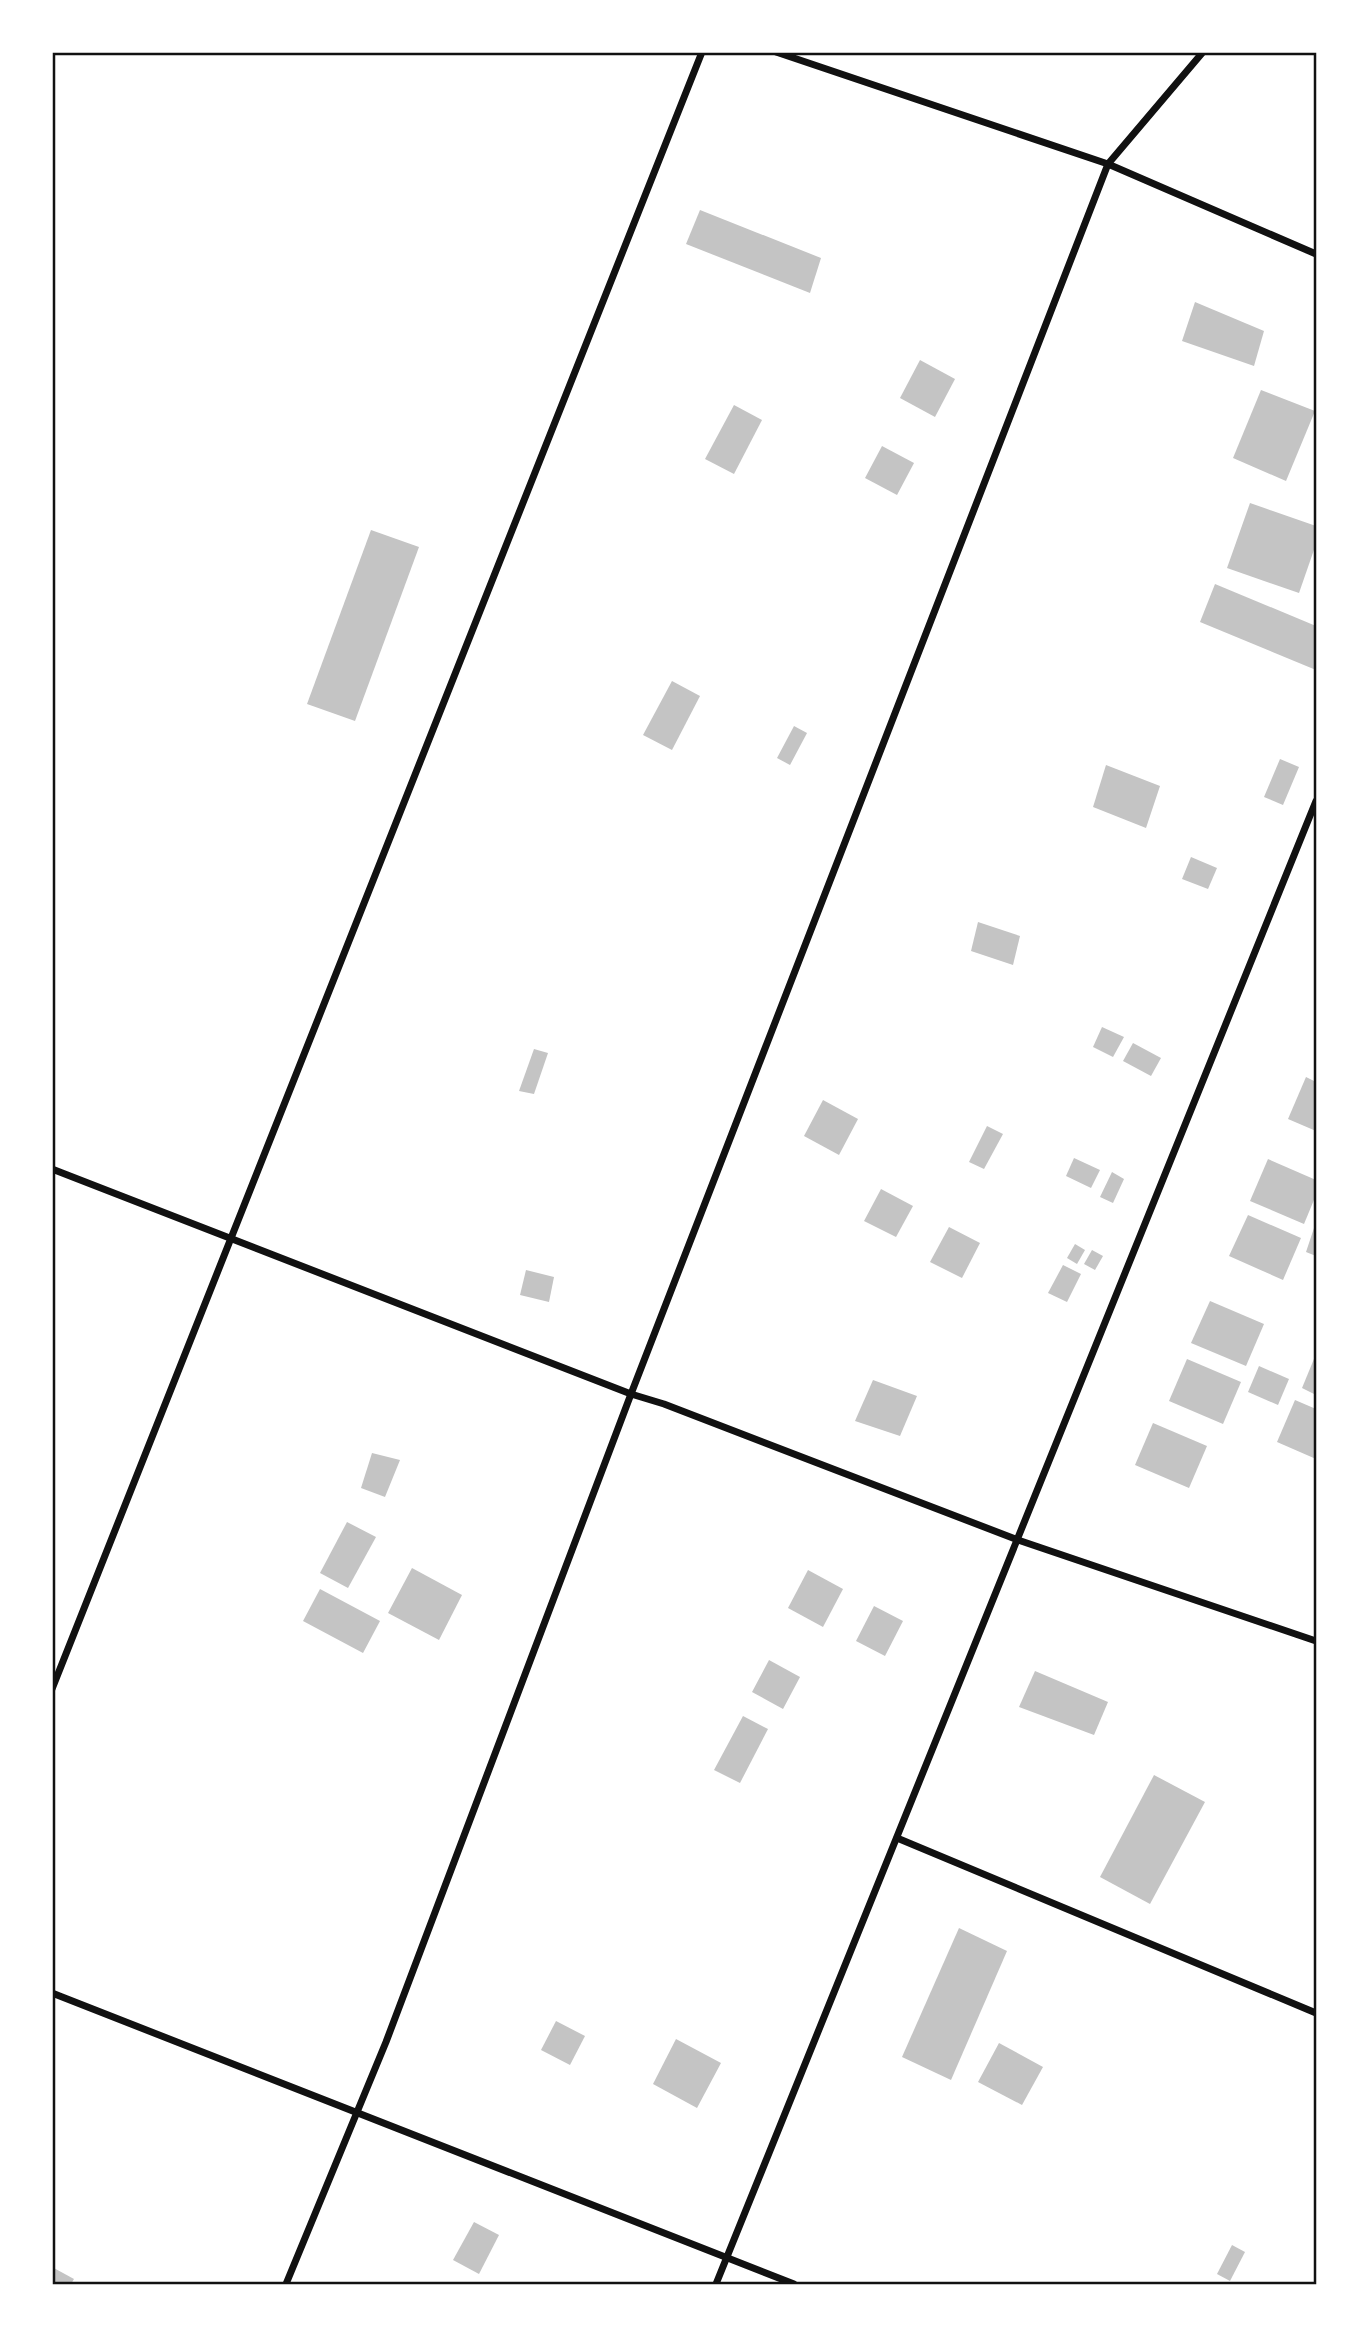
<svg xmlns="http://www.w3.org/2000/svg" width="1369" height="2337" viewBox="0 0 1369 2337" font-family="'Public Sans',sans-serif">
	<rect width="100%" height="100%" fill="#fff"/>
	<g fill="#c4c4c4">
		<path d="M700 210 821 258 810 293 686 244Z"/>
		<path d="M1195 302 1264 331 1254 366 1182 341Z"/>
		<path d="M920 360 955 379 935 417 900 398Z"/>
		<path d="M1261 390 1315 411 1286 481 1233 458Z"/>
		<path d="M734 405 762 420 734 474 705 459Z"/>
		<path d="M882 446 914 463 897 495 865 478Z"/>
		<path d="M1250 503 1316 526V544L1299 593 1227 568Z"/>
		<path d="M371 530 419 547 355 721 307 704Z"/>
		<path d="M1215 584 1316 626V670L1200 622Z"/>
		<path d="M672 681 700 696 672 750 643 735Z"/>
		<path d="M794 726 807 733 790 765 777 758Z"/>
		<path d="M1280 759 1299 767 1283 805 1264 797Z"/>
		<path d="M1106 765 1160 786 1146 828 1093 807Z"/>
		<path d="M1191 857 1217 868 1208 889 1182 879Z"/>
		<path d="M978 922 1020 936 1013 965 971 951Z"/>
		<path d="M1102 1027 1124 1037 1113 1057 1093 1047Z"/>
		<path d="M1133 1043 1161 1058 1151 1076 1123 1061Z"/>
		<path d="M534 1049 548 1053 534 1094 519 1091Z"/>
		<path d="M1306 1077 1316 1082V1131L1288 1119Z"/>
		<path d="M823 1100 858 1119 839 1155 804 1136Z"/>
		<path d="M987 1126 1003 1134 984 1169 969 1162Z"/>
		<path d="M1074 1158 1100 1170 1091 1188 1066 1176Z"/>
		<path d="M1268 1159 1316 1180V1195L1304 1224 1250 1201Z"/>
		<path d="M1112 1172 1124 1179 1113 1203 1100 1197Z"/>
		<path d="M881 1189 913 1206 896 1237 864 1221Z"/>
		<path d="M1248 1215 1301 1238 1283 1280 1229 1256Z"/>
		<path d="M1316 1222V1256L1306 1252Z"/>
		<path d="M949 1227 980 1243 962 1278 930 1262Z"/>
		<path d="M1075 1244 1085 1250 1077 1264 1067 1258Z"/>
		<path d="M1092 1250 1103 1256 1095 1270 1084 1264Z"/>
		<path d="M1063 1265 1081 1274 1067 1302 1048 1293Z"/>
		<path d="M526 1270 554 1277 549 1302 520 1295Z"/>
		<path d="M1210 1301 1264 1324 1246 1366 1191 1343Z"/>
		<path d="M1316 1354V1395L1302 1388Z"/>
		<path d="M1187 1359 1241 1382 1223 1424 1169 1401Z"/>
		<path d="M1259 1366 1289 1379 1278 1405 1248 1392Z"/>
		<path d="M873 1380 917 1396 900 1436 855 1421Z"/>
		<path d="M1295 1400 1316 1409V1459L1277 1442Z"/>
		<path d="M1153 1423 1207 1446 1189 1488 1135 1465Z"/>
		<path d="M372 1453 400 1460 385 1497 361 1488Z"/>
		<path d="M347 1522 376 1537 348 1588 320 1573Z"/>
		<path d="M412 1568 462 1595 439 1640 388 1613Z"/>
		<path d="M808 1570 843 1589 823 1627 788 1608Z"/>
		<path d="M320 1589 380 1621 363 1653 303 1621Z"/>
		<path d="M874 1606 903 1621 885 1656 856 1641Z"/>
		<path d="M769 1660 800 1677 783 1709 752 1692Z"/>
		<path d="M1035 1671 1108 1702 1094 1735 1019 1707Z"/>
		<path d="M743 1716 768 1729 740 1783 714 1770Z"/>
		<path d="M1154 1775 1205 1802 1150 1904 1100 1877Z"/>
		<path d="M959 1928 1007 1951 951 2080 902 2057Z"/>
		<path d="M556 2021 585 2036 570 2065 541 2050Z"/>
		<path d="M676 2039 721 2063 697 2108 653 2084Z"/>
		<path d="M999 2043 1043 2067 1022 2105 978 2082Z"/>
		<path d="M474 2222 499 2235 479 2274 453 2260Z"/>
		<path d="M1232 2245 1245 2252 1230 2281 1217 2274Z"/>
		<path d="M52 2267 74 2279 71 2284H52Z"/>
	</g>
	<g fill="none" stroke-linecap="round" stroke-linejoin="round">
		<g stroke="#111" stroke-width="7">
			<path d="M776 52 1108 164 1316 254"/>
			<path d="M52 1169 631 1394 664 1404 1018 1540 1316 1641"/>
			<path d="M52 1689 702 52"/>
			<path d="M897 1838 1316 2013"/>
			<path d="M52 1993 794 2284"/>
			<path d="M286 2284 386 2042 631 1394 1108 164 1203 52"/>
			<path d="M716 2284 1316 801"/>
		</g>
	</g>
	<rect width="1369" height="2337" fill="none" stroke="#ffffff" stroke-width="108"/>
	<rect x="54" y="54" width="1261" height="2229" fill="none" stroke="#111" stroke-width="2.5"/>
</svg>
